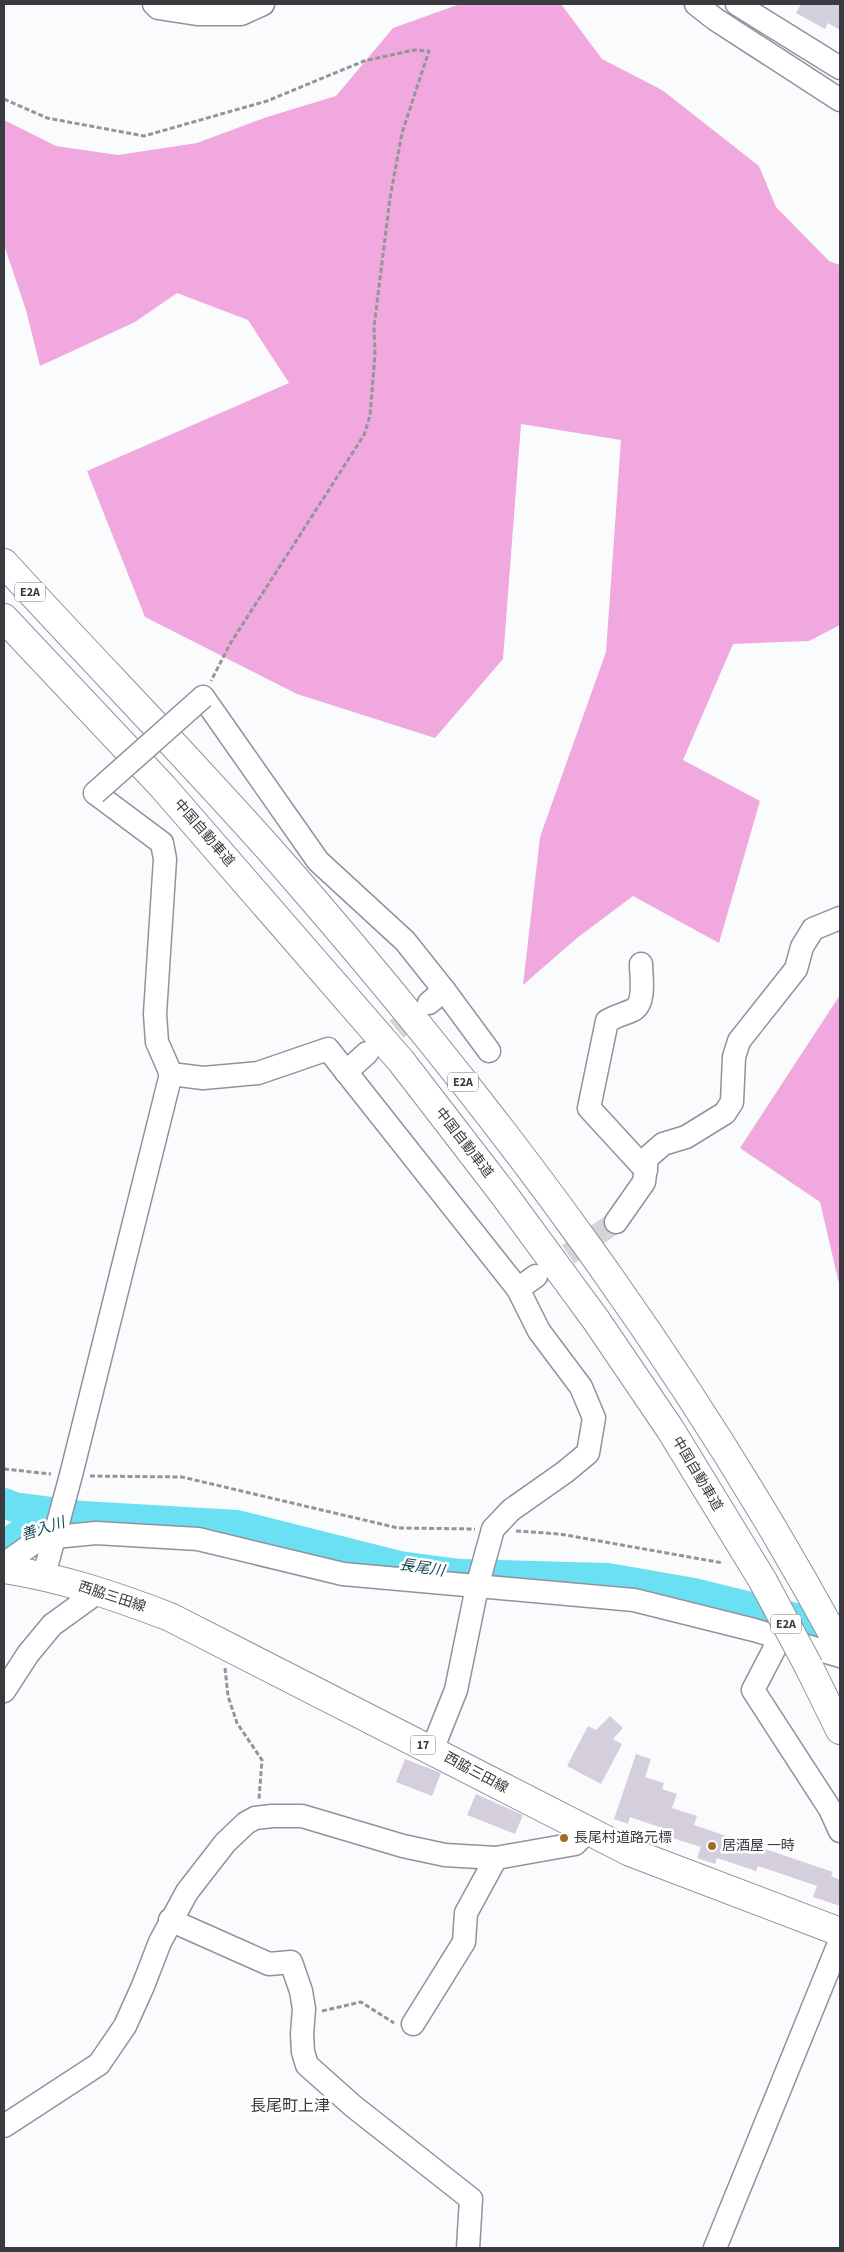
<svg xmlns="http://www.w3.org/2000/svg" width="844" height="2252" viewBox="0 0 844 2252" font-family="'Source Sans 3','Noto Sans JP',sans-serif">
	<rect width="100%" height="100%" fill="#fafbfd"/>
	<g fill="#f0a8de">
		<path d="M460 4H561L602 59 662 90 759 166 776 207 829 261 840 265V625L809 641 733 644 683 760 760 801 719 943 633 896 577 938 523 985 540 837 606 652 621 440 521 424 503 659 435 738 297 694 145 617 87 471 289 383 248 320 177 293 135 322 40 366 26 310 4 245V120L56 146 118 155 197 143 267 117 336 96 393 28Z"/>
		<path d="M840 995V1288L820 1202 740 1148Z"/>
	</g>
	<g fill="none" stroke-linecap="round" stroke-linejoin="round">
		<g stroke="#6be0f3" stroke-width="30">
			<path d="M4 1503 14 1507 83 1516 237 1525 400 1566 460 1574 608 1578 694 1593 840 1629"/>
			<path d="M4 1545 19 1535 68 1520"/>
		</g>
	</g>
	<g fill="#d5cfdd">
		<path d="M801 4H840V30L828 23 825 29 796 13Z"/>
		<path d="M610 1716 623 1728 613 1739 622 1744 601 1784 567 1766 588 1726 596 1730Z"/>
		<path d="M636 1754 651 1759 645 1777 664 1783 662 1789 677 1794 672 1808 697 1816 694 1825 833 1872 831 1876 840 1880V1906L813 1897 817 1886 758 1866 756 1871 717 1858 715 1864 697 1858 701 1847 672 1838 674 1832 630 1817 628 1824 614 1819Z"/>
		<path d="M405 1759 441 1773 432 1796 396 1782Z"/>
		<path d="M476 1794 523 1815 515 1834 467 1815Z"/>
	</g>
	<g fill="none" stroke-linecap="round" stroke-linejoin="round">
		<g stroke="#d3d5d7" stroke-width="22" stroke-dasharray="22 11" stroke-linecap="butt">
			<path d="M371 1050 424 1007"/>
			<path d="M541 1273 616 1222"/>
		</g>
		<g stroke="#8f929f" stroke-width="25">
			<g id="minor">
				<path d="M154 4 158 8 197 14H241L263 4"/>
				<path d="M696 4 715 19 840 100"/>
				<path d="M737 4 840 68"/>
				<path d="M203 697 318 861 405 941 444 990 429 1003"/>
				<path d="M95 793 162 843 165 859 155 1014 157 1042 171 1074 203 1078 258 1073 328 1049 518 1289 539 1331 581 1387 594 1418 588 1453 565 1472 511 1510 493 1529 477 1587 456 1690 432 1750"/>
				<path d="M641 964C641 976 646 1003 633 1010 624 1014 616 1016 607 1021L589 1108 646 1170"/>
				<path d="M444 990 489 1051"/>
				<path d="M346 1072 367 1053"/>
				<path d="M616 1222 644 1182 647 1158 663 1144 686 1137 725 1113 732 1102 734 1057 739 1041 796 969 802 947 813 929 840 918"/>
				<path d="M518 1289 536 1276"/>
				<path d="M4 1564 38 1540 55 1537 96 1533 198 1539 343 1574 634 1600 754 1630 840 1656"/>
				<path d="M44 1575 71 1475 171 1074"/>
				<path d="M780 1638 753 1690 830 1809 840 1831"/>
				<path d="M4 1691 28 1654 52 1625 99 1591"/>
				<path d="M170 1920 269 1964 291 1962 301 1991 304 2009 302 2034 303 2052 307 2065 353 2106 471 2199 468 2248"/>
				<path d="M413 2024 464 1942 466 1913 496 1858"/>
				<path d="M4 2126 99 2064 125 2026 143 1986 160 1942 187 1892 225 1843 246 1823 255 1818 272 1816H302L403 1846 445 1855 496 1858 575 1844 587 1832"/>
				<path d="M715 2248 840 1941"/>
			</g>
		</g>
		<g stroke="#8f929f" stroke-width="30">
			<path id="major" d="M4 1569C62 1578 115 1596 170 1617L630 1852 840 1932"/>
		</g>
		<g stroke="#8f929f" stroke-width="30">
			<g id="highway">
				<path d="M4 563C97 665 194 763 285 867 496 1109 687 1364 840 1647"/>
				<path d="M4 618 163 787 401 1061 502 1192 596 1320 670 1429 763 1581"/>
				<path d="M809 1667 840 1730"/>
			</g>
		</g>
		<g stroke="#939598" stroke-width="3" stroke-dasharray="5 2.5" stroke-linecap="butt">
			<path d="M4 99 47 118 144 136 267 101 364 61 414 50 429 51 402 133 390 198 374 327 375 354 370 416 364 435 230 644 211 681"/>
			<path d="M4 1469 51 1474"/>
			<path d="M90 1476 182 1477 398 1528 475 1529"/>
			<path d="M516 1531 560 1534 723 1563"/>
			<path d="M225 1668 228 1696 237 1723 262 1760 259 1799"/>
			<path d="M322 2011 361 2002 394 2023"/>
		</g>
		<use href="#minor" stroke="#fff" stroke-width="22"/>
		<use href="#major" stroke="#fff" stroke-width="28"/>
		<use href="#highway" stroke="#fff" stroke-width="28"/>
		<g stroke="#8f929f" stroke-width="25" stroke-linecap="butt">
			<path id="minor-bridge" d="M95 793 203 697"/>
		</g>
		<g stroke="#8f929f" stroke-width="30" stroke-linecap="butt">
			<path id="highway-bridge" d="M763 1581 809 1667"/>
		</g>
		<use href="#minor-bridge" stroke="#fff" stroke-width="22"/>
		<use href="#highway-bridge" stroke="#fff" stroke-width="28"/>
	</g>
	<g fill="#a26f26" stroke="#fff" stroke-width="2">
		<circle cx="564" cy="1838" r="5"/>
		<circle cx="712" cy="1846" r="5"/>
	</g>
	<g text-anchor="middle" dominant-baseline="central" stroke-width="5" stroke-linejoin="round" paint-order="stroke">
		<g fill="#fff" stroke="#747679" stroke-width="1">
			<rect x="15" y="582.5" width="30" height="19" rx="4"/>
			<rect x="448" y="1072.5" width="30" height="19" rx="4"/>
			<rect x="771" y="1614.5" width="30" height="19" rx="4"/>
			<rect x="410.5" y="1735.5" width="25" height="19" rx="4"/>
		</g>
		<g font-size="12" font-weight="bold" fill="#393b40">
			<text x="30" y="592">E2A</text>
			<text x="463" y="1082">E2A</text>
			<text x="786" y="1624">E2A</text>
			<text x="423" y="1745">17</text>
		</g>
		<g font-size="14" fill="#393b40" stroke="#fff">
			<text transform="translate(204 833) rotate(49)">中国自動車道</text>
			<text transform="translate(464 1143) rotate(52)">中国自動車道</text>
			<text transform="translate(697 1474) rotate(59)">中国自動車道</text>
			<text transform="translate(112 1597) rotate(18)">西脇三田線</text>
			<text transform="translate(476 1773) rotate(28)">西脇三田線</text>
		</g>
		<g font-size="14" fill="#393b40" stroke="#fff" text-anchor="start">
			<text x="574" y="1838">長尾村道路元標</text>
			<text x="722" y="1846">居酒屋 一時</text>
		</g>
		<g font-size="15" font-style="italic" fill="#174b54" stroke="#fff">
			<text transform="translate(43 1529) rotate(-18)">善入川</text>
			<text transform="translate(422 1568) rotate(9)">長尾川</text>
		</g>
		<g font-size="16" fill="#393b40" stroke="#fff">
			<text x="290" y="2106">長尾町上津</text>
		</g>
	</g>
	<rect width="844" height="2252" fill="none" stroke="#393b40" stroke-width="10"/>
</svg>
